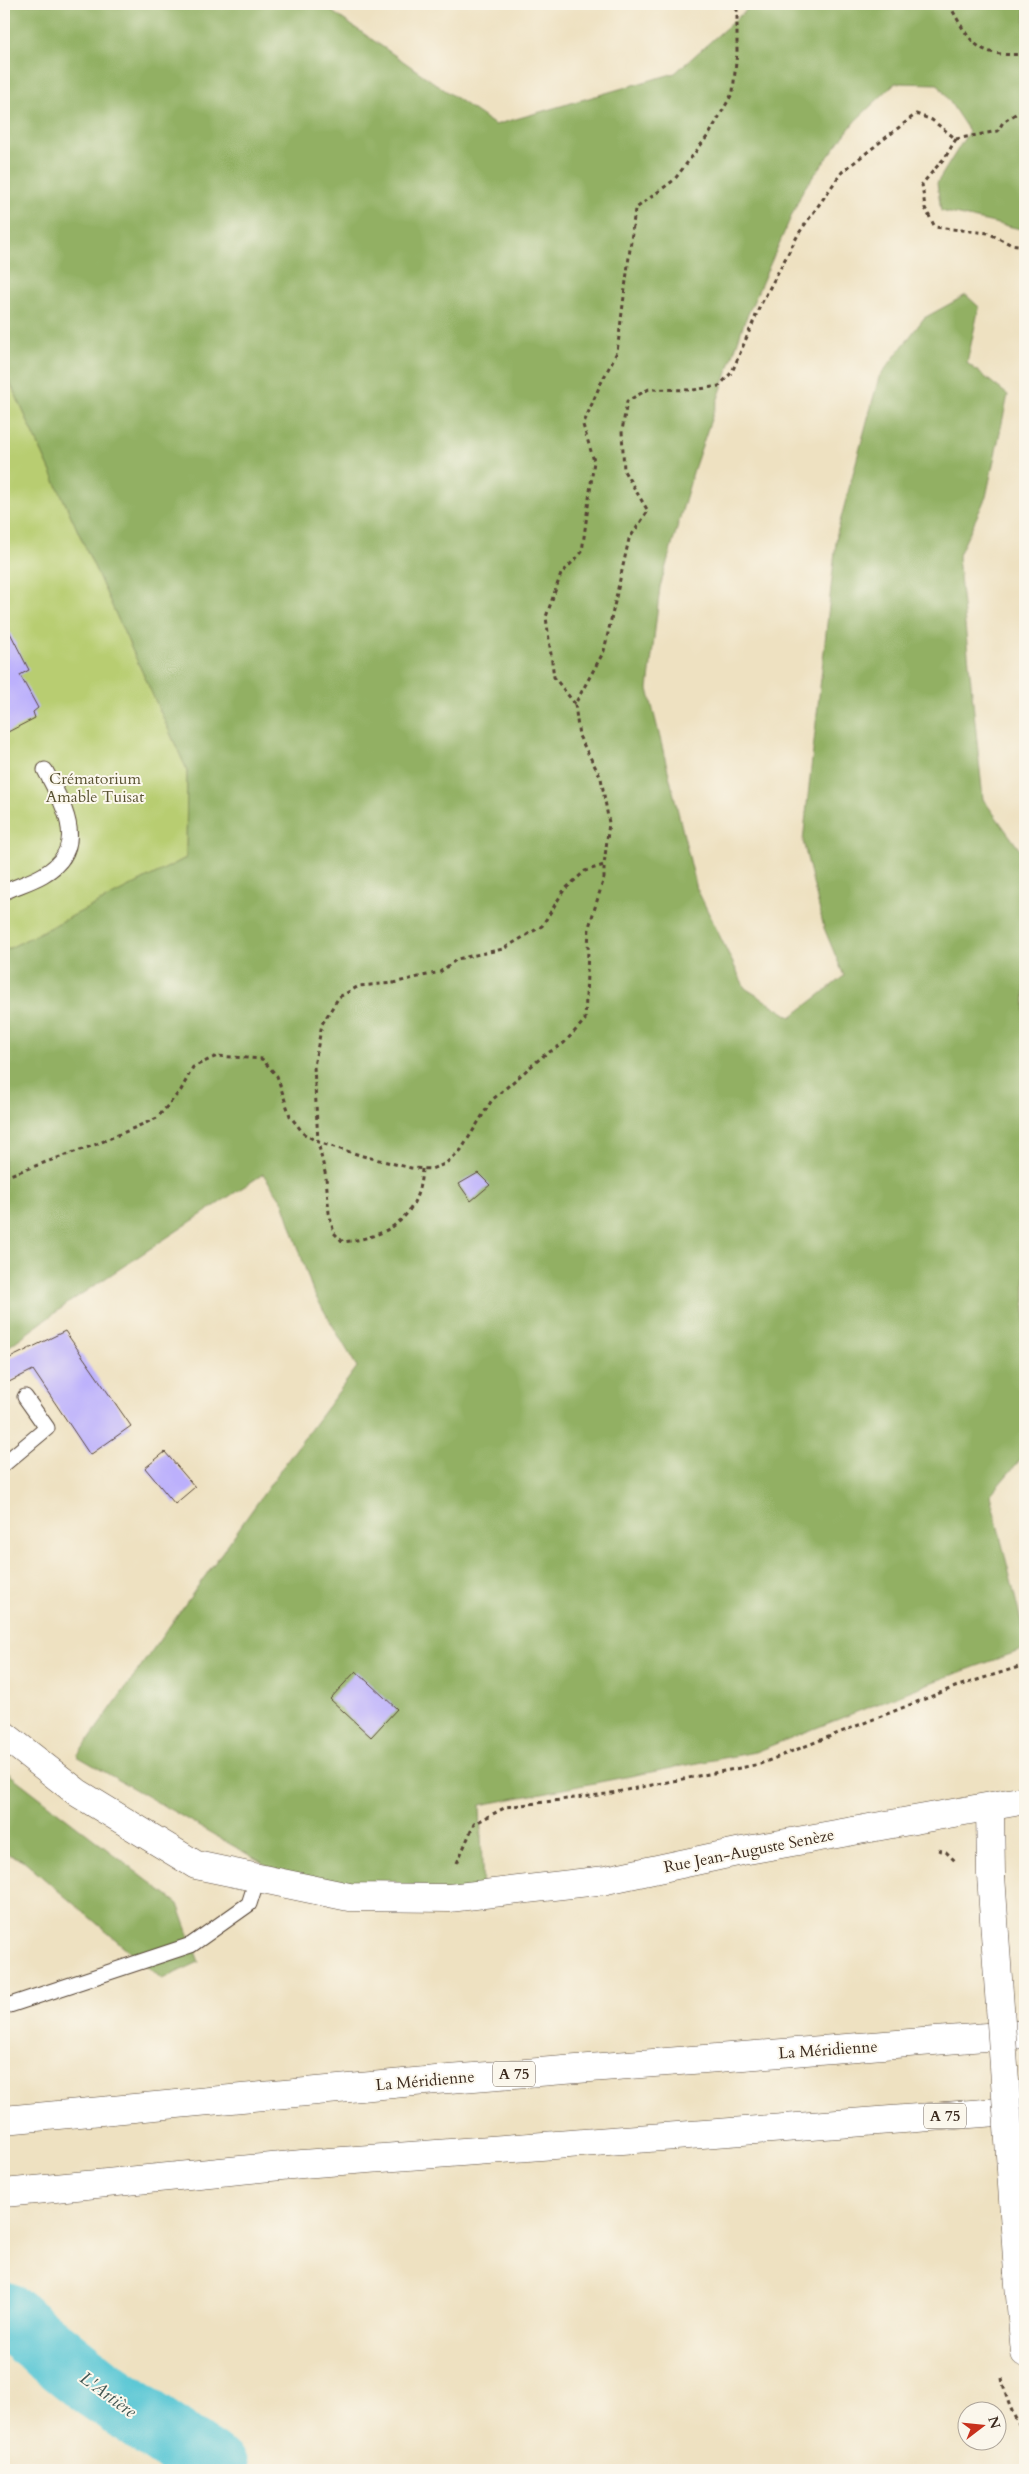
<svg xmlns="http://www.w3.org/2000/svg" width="1029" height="2474" viewBox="0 0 1029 2474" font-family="Cardo,serif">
	<rect width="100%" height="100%" fill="#fbf7ec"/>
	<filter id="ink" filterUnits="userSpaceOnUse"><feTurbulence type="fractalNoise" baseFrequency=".02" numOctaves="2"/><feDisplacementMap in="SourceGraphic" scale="10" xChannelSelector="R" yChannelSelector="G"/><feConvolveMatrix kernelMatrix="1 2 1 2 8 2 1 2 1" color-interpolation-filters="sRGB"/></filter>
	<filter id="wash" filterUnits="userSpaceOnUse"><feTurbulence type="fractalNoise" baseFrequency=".0096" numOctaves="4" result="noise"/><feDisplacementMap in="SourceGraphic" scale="20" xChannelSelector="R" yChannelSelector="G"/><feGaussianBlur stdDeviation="1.12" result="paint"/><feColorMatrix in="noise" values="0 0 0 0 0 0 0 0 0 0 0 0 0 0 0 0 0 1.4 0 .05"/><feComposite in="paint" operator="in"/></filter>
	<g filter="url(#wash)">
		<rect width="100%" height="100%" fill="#eee1c1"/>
		<path fill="#b8cd71" stroke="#7a7c48" d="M4 369 187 770 186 858 4 951Z"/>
		<g fill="#92b063" stroke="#666d40">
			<path d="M4 4H321L495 125 675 73 753 4H1025V230L941 211 937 183 969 131 938 84 895 83 855 121 803 190 744 323 694 469 660 587 648 689 697 889 745 988 791 1017 844 976 824 928 803 841 837 533 879 377 924 318 966 295 979 307 967 363 1008 395 986 497 958 557 983 799 1025 857V1454L990 1495 1025 1637V1649L935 1681 755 1752 480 1805 483 1896 284 1875 77 1756 287 1461 357 1367 313 1292 283 1202 263 1174 74 1299 4 1350V951L186 858 187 770 4 369Z"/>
			<path d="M4 1770 178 1904 199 1962 162 1979 21 1859 4 1853Z"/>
		</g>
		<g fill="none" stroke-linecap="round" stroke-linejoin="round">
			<path stroke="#5dc8d5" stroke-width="65" d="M4 2314 95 2386 217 2470"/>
		</g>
		<g id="blocks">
			<g fill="#bcb0fc">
				<path d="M4 621 29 670 20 675 38 708 33 712 35 718 4 734Z"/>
				<path d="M478 1173 490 1185 471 1201 459 1184Z"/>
				<path d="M65 1331 131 1426 90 1455 33 1370 9 1382 4 1373V1361Z"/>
				<path d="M165 1452 195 1487 175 1504 145 1468Z"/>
				<path d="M356 1671 397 1709 371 1737 330 1699Z"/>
			</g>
		</g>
	</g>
	<g filter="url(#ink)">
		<use href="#blocks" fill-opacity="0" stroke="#564536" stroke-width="1"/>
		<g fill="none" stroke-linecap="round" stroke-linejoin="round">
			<g stroke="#564536" stroke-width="17">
				<g id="service">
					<path d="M4 892C17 886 31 882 43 875 90 848 64 806 45 770"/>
					<path d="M4 1464 47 1428 25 1397"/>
					<path d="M4 2007 191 1945 249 1904 257 1879"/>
				</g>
			</g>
			<g stroke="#564536" stroke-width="29">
				<g id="minor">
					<path d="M4 1735 78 1793 196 1865 349 1897 449 1898 606 1880 742 1851 1025 1800"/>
					<path d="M990 1807 991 1875"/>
					<path d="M1018 2273 1025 2353"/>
				</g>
			</g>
			<g stroke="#564536" stroke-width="29">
				<g id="motorway">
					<path d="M4 2120 436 2080 1025 2034"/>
					<path d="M4 2193 302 2164 1025 2110"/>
				</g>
			</g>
			<g stroke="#564536" stroke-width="3" stroke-dasharray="4 4" stroke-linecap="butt">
				<path d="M949 4C970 42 976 58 1025 54"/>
				<path d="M956 139 998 131 1003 122 1025 108"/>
				<path d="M575 704 554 677 546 617 561 574 582 552 594 461 583 425 600 385 617 352 635 209 674 180 710 133 733 92 737 52V4"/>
				<path d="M422 1169C419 1218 389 1237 343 1242L334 1233 329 1213 326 1177 318 1142 314 1066 322 1024 339 997 359 986 393 983 440 972 457 959 503 949 542 926 564 890 585 871 604 865 609 823 601 778 579 736 575 704 604 651 629 539 648 511 624 471 622 431 627 401 649 389 693 390 719 386 732 372 760 306 799 233 842 172 916 114 932 120 956 139 946 156 922 184 925 208 935 227 988 233 1010 244 1025 246"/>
				<path d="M4 1177 97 1144 157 1118 181 1090 193 1067 217 1056 262 1059 277 1076 290 1116 304 1134 318 1142 363 1156 411 1168 431 1169 445 1164 461 1150 492 1100 543 1056 564 1043 585 1020 589 927 604 878V865"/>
				<path d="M938 1850 946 1852 957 1863"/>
				<path d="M457 1863 474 1824 506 1807 606 1794 760 1764 955 1687 1025 1665"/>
				<path d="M1002 2378C1005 2398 1014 2418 1025 2435"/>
			</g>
			<use href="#service" stroke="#fff" stroke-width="15"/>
			<use href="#minor" stroke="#fff" stroke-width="28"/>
			<use href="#motorway" stroke="#fff" stroke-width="28"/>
			<g stroke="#564536" stroke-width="29" stroke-linecap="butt">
				<path id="minor-bridge" d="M991 1875 1018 2273"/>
			</g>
			<use href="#minor-bridge" stroke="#fff" stroke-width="28"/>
		</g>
	</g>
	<g text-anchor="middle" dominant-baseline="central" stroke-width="4" stroke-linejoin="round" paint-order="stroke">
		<g fill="#fbf7ec" stroke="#75685c" stroke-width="1">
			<rect x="493" y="2061.5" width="42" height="25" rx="4"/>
			<rect x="924" y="2103.5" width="42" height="25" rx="4"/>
		</g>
		<g font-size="15" font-weight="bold" fill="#3b2a1e">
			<text x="514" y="2074">A 75</text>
			<text x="945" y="2116">A 75</text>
		</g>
		<g font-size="16" fill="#5a5333" stroke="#fbf7ec">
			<text x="95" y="779">Crématorium<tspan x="95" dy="18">Amable Tuisat</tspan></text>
		</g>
		<g font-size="16" fill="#3b2a1e" stroke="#fbf7ec">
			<text transform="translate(749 1851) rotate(-11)">Rue Jean-Auguste Senèze</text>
			<text transform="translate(828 2050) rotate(-4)">La Méridienne</text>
			<text transform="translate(425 2081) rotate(-5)">La Méridienne</text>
		</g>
		<g font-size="18" font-style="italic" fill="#455955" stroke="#fbf7ec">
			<text transform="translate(108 2395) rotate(36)">L'Artière</text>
		</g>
	</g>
	<rect width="1029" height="2474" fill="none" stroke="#fbf7ec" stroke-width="20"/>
	<g transform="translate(982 2426) rotate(74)"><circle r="24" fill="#fbf7ec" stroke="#aea59a"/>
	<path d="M0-4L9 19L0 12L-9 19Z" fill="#c8321e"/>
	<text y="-8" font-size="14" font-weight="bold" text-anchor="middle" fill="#3b2a1e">N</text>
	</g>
</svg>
